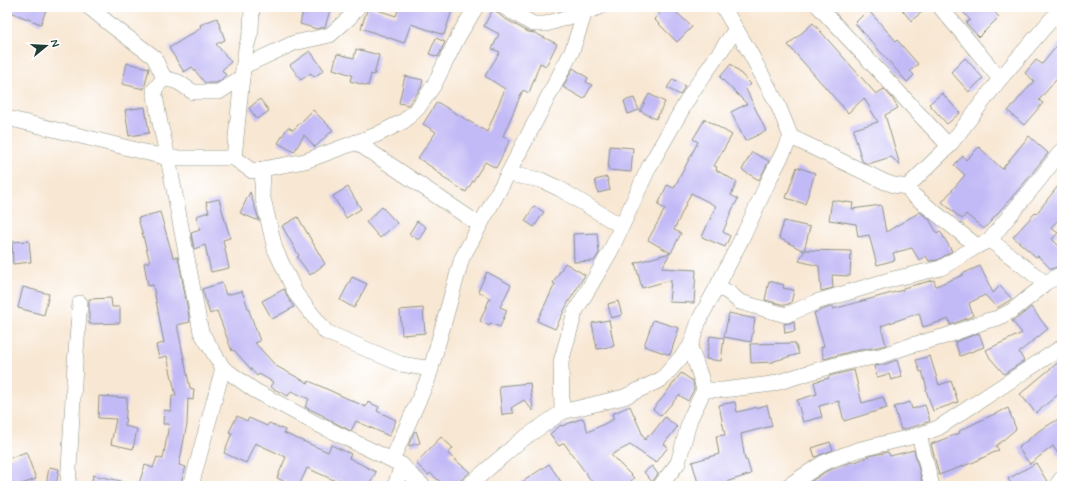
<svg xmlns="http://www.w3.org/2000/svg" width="1069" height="493" viewBox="0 0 1069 493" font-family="Mynerve,sans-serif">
	<rect width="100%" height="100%" fill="#fff"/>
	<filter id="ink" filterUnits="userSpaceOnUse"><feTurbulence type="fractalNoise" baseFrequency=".025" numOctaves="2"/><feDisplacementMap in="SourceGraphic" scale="8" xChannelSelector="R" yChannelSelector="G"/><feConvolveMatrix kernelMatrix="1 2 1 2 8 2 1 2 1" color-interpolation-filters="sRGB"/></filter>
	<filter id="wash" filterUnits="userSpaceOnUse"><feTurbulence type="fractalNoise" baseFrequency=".012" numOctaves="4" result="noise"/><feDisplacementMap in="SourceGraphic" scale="16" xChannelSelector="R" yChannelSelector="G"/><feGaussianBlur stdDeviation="0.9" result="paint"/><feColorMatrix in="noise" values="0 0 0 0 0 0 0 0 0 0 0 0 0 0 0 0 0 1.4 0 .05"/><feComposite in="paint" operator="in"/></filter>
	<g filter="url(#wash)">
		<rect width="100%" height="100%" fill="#f8e7d3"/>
		<g id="blocks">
			<g fill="#c2baf6">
				<path d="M7 7H47L41 24 7 11Z"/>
				<path d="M304 7H331L325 27 317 29 300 24Z"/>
				<path d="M368 7 396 16 399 7H453L444 35 411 24 404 43 361 28Z"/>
				<path d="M666 7H671L692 27 677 42 654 19Z"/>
				<path d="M900 7H928L911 21Z"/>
				<path d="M959 7H990L999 17 979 37 966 23 970 20Z"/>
				<path d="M493 9 502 17 528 32 535 33 557 44 546 66 540 63 529 93 523 90 503 136 510 140 496 168 485 162 466 192 442 177 443 176 436 171V170L418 158 436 132 423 124 437 102 487 132 505 89 485 76 500 52 492 49 499 34 484 26Z"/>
				<path d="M868 10 896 41 897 40 918 64 910 71 914 75 907 82 855 23Z"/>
				<path d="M217 18 225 40 216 44 231 62 222 70 226 75 220 81 216 83H205L192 67 184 72 169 48 201 28 200 25Z"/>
				<path d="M813 23 876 94 884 89 892 98 898 108 885 115 900 165 891 157 868 164 862 161 854 133V129L878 122 864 98 848 113 788 45Z"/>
				<path d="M436 38 445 42 438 57 429 54Z"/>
				<path d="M1062 40V73L1039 100 1043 103 1024 125 1008 111 1034 81 1025 73 1036 60 1042 64Z"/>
				<path d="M356 49 379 55 374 75 371 74 368 86 350 81 352 75 333 69 337 54 354 58Z"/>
				<path d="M310 51 324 70 314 77 311 73 301 80 290 65Z"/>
				<path d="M965 58 983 78 969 92 951 72Z"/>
				<path d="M127 63 149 68 144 89 122 84Z"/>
				<path d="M731 64 751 84 746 89 766 131 745 141 731 112 747 104 720 77Z"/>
				<path d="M573 68 588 78 586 82 592 85 584 99 563 87Z"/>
				<path d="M405 76 423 80 421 88 408 105 399 103Z"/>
				<path d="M673 79 685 86 680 95 667 88Z"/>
				<path d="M942 93 960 113 947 124 929 104Z"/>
				<path d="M649 94 665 102 656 119 640 111Z"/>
				<path d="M634 98 639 110 628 114 624 101Z"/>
				<path d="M260 99 269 111 257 119 249 108Z"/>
				<path d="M145 107 149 133 129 136 125 110Z"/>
				<path d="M313 110 333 130 315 147 304 135 294 152 278 143 288 127 293 130Z"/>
				<path d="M705 119 732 135 714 166 717 167 716 170 737 182 731 195 738 199 732 210 723 232 730 236 725 247 702 237 716 206 691 193 674 230 681 233 671 253 648 240 665 209 658 205 667 185 674 188 698 142 693 139Z"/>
				<path d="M1029 136 1048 153 1025 182 984 229 966 214 962 219 942 202 965 175 954 165 963 156 966 160 979 147 1002 169Z"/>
				<path d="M610 146 633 148 631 172 608 170Z"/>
				<path d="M752 152 769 161 759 180 742 170Z"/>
				<path d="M797 167 815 173 805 204 786 198Z"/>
				<path d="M607 177 610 190 598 193 595 180Z"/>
				<path d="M1062 181V215L1051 228 1058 233 1052 239 1062 249V265L1051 269 1038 256 1036 257 1013 237 1035 213 1036 214Z"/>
				<path d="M348 187 361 209 346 218 333 196Z"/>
				<path d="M250 192 259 220V221L240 213Z"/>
				<path d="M219 199 230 238 223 240 229 268 211 272 205 245 194 249 191 233 200 230 196 216 209 212 206 202Z"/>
				<path d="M832 200 853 203 852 209 881 205 886 232 920 212 929 219 937 233 940 231 952 251 938 260 929 261 926 256 919 260 912 248 893 253 895 260 877 265 869 235 858 237 856 224 829 220Z"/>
				<path d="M534 206 544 212 534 227 525 221Z"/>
				<path d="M382 207 397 223 380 238 366 222Z"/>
				<path d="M160 212 173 257H178L190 322 177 325 190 388 194 389 193 400 188 399 187 424 179 465 186 467 180 486H138L145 465 153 468 157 457 163 459 169 424H163L164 410 171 411 172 396H176L167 356 159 358 156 345 164 343 153 285 148 286 144 263 150 262 138 218Z"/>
				<path d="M298 217 325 264 310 275 297 257 299 256 282 226Z"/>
				<path d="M417 221 426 227 419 240 409 234Z"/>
				<path d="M784 221 810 227 804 251 779 238Z"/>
				<path d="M597 233 599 253 594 261 574 262 573 234Z"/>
				<path d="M29 241 31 262 13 264 12 242Z"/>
				<path d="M805 250 851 251 850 276 832 275 833 288 821 291 819 266 799 261Z"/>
				<path d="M670 253 662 268 696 270 694 303 669 302 671 280 642 288 635 263Z"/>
				<path d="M565 263 585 275 568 303 555 329 537 321 555 284 553 283Z"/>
				<path d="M980 266 993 293 1000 286 1012 299 997 308 985 295 969 303 973 316 950 325 949 319 923 327 919 313 881 326 886 345 878 347 849 352 824 359 821 347 824 346 814 313 833 306V309L903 290V288L934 280 936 286 963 275 962 274Z"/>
				<path d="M487 272 511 285 500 307 507 310 500 327 490 323 489 326 480 321 490 298 478 291Z"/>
				<path d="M352 277 367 284 354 308 340 300Z"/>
				<path d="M769 281 784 285 783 288 794 290 791 303 785 305 765 300Z"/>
				<path d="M222 283 226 295 242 291 260 341 255 343 276 366 308 383 309 381 366 407 368 402 379 407 377 411 396 420 389 436 356 421 351 431 324 417V416L305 407 309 399 291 391 288 396 270 387 273 382 259 374 257 376 234 350 232 351 217 311 210 314 202 289Z"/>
				<path d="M23 287 49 294 44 315 18 308Z"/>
				<path d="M284 289 288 298 294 307 272 319 262 301Z"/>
				<path d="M111 298 112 307H120V323L89 324V299Z"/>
				<path d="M618 301 622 315 611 318 608 304Z"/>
				<path d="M1031 307 1048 329 1019 352 1024 361 1004 374 990 358 986 350 1022 333 1012 321 1019 317Z"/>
				<path d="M423 308 425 333 402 335 400 310Z"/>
				<path d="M729 313 755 319 751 342 724 337Z"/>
				<path d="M609 320 614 346 597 349 592 323Z"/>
				<path d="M653 320 679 328 670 355 644 346Z"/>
				<path d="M794 321 795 331 785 333 784 324 790 323Z"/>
				<path d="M979 333 984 347 960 356 955 342Z"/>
				<path d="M710 336 724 338 721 361 706 359Z"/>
				<path d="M795 343 799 354 774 361V362L751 363 750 344Z"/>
				<path d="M930 356 939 385 951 381 958 402 933 411 926 390 927 389 922 371 920 372 916 360Z"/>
				<path d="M1062 359V391L1036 413 1020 394Z"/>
				<path d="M897 360 902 377 891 380 889 374 877 377 874 366 883 365Z"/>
				<path d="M854 370 862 403 883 397 887 408 844 421 839 401 819 406 822 417 803 422 797 400 817 394 814 382 829 378V376Z"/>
				<path d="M681 373 693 381 694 389 688 401 679 395 661 416 653 409 664 396Z"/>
				<path d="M530 383 533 411 524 400 511 408 514 413 504 414 502 415 499 386Z"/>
				<path d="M99 396 127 398 125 426 137 429 133 449 111 444 116 419 98 418Z"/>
				<path d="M735 402 737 412 767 405 772 426 741 434 745 460H747L751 474 713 486H699L692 462 719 454 716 436 725 435 719 405Z"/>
				<path d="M910 402 912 409 925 405 930 421 916 426 901 430 894 407Z"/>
				<path d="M630 406 645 440 649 434 651 435 665 417 677 427 664 444 668 447 656 463 630 445 611 455 634 478 626 486H595L564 443 559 446 550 434 561 425 562 426 583 418 588 432 614 419 612 414Z"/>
				<path d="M1008 408 1016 429 996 446 999 450 974 462 939 475 931 444 960 433 959 431 990 416Z"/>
				<path d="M237 416 247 421 249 418 267 426 269 423 285 430 284 433 328 452 331 445 351 454 349 458 376 472 369 486H353L339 479 338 482 307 468 299 486H294L277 478 286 457 255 443 246 463 224 453 232 433 229 432Z"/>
				<path d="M1062 417V460L1053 446 1030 464 1018 448 1040 430Z"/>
				<path d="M416 431 420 443 409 446V444L414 432Z"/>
				<path d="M441 437 453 448 448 454 470 472 462 479 459 486H445L430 473 428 475 416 463Z"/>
				<path d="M830 442 833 450 815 457 812 448Z"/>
				<path d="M914 450 923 486H804L827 471 852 462 853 463 869 456 888 452 890 456Z"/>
				<path d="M26 452 36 479 16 486H13L7 470V459Z"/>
				<path d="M1036 463 1048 483 1047 486H1013L1008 479Z"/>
				<path d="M549 464 564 486H516Z"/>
				<path d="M652 466 658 474 652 482 644 472Z"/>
				<path d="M49 467 59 469 56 486H46Z"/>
				<path d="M93 475 121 481V486H91Z"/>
			</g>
		</g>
	</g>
	<g filter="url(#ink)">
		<use href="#blocks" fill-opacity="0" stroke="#8c9284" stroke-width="1"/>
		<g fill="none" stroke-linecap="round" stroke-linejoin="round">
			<g stroke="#8c9284" stroke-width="16">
				<g id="minor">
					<path d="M89 7 111 25 154 57 164 78"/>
					<path d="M504 7 533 24H546L600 7"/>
					<path d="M819 7 949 146"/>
					<path d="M940 7 962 33 1000 79"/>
					<path d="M244 66 294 43 330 35 349 18 358 7"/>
					<path d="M7 118 61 131 168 158H234L252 171 305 161 376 135 404 121 418 108 434 85 459 35 476 7"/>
					<path d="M791 137 885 182 894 185 907 187 949 146 1000 79 1062 7"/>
					<path d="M356 142 480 225"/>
					<path d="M234 158 242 77"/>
					<path d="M263 169 262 194 275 249 296 294 326 332 401 364 431 369"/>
					<path d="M508 174 541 180 560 189 621 226"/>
					<path d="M907 187 913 195 977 246"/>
					<path d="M990 240 1045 283"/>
					<path d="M717 287 728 292 740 302 775 312 786 315 816 302 866 287 893 279 941 268 977 246 990 240 1001 226 1039 180 1062 150"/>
					<path d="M690 347 662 379 624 397 562 412 561 362 575 312 610 252 649 167 692 92 736 29"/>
					<path d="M223 368 254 390 317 424 402 465 410 474 423 486"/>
					<path d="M704 390H723L772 384 821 369 851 361 880 356 912 345 946 336 986 321 998 318 1013 310 1038 290 1045 283 1062 274"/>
					<path d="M919 435 932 486"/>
					<path d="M392 460 428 379 462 258 508 174 572 51 585 12"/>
					<path d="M68 486 75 364 80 303"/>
					<path d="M191 486 223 368 201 332 168 158 160 123 154 90 164 78 178 82 193 92H219L242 77 246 48 251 31 252 7"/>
					<path d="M395 486 402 465"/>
					<path d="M468 486 520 441 562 412"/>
					<path d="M660 486 678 463 690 419 704 390 701 378 690 347 700 318 717 287 745 232 770 178 791 137 778 105 749 51 723 7"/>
					<path d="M788 486 823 463 857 450 919 435 938 428 1062 347"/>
					<path d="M1056 486 1062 478"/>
				</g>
			</g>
			<use href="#minor" stroke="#fff" stroke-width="15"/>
		</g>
	</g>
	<rect width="1069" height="493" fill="none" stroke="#fff" stroke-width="24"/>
	<g transform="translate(46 46) rotate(72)" stroke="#ffffff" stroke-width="3" paint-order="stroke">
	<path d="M0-3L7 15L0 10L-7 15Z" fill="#1f3d34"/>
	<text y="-6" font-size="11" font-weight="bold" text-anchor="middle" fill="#1f3d34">N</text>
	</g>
</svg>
